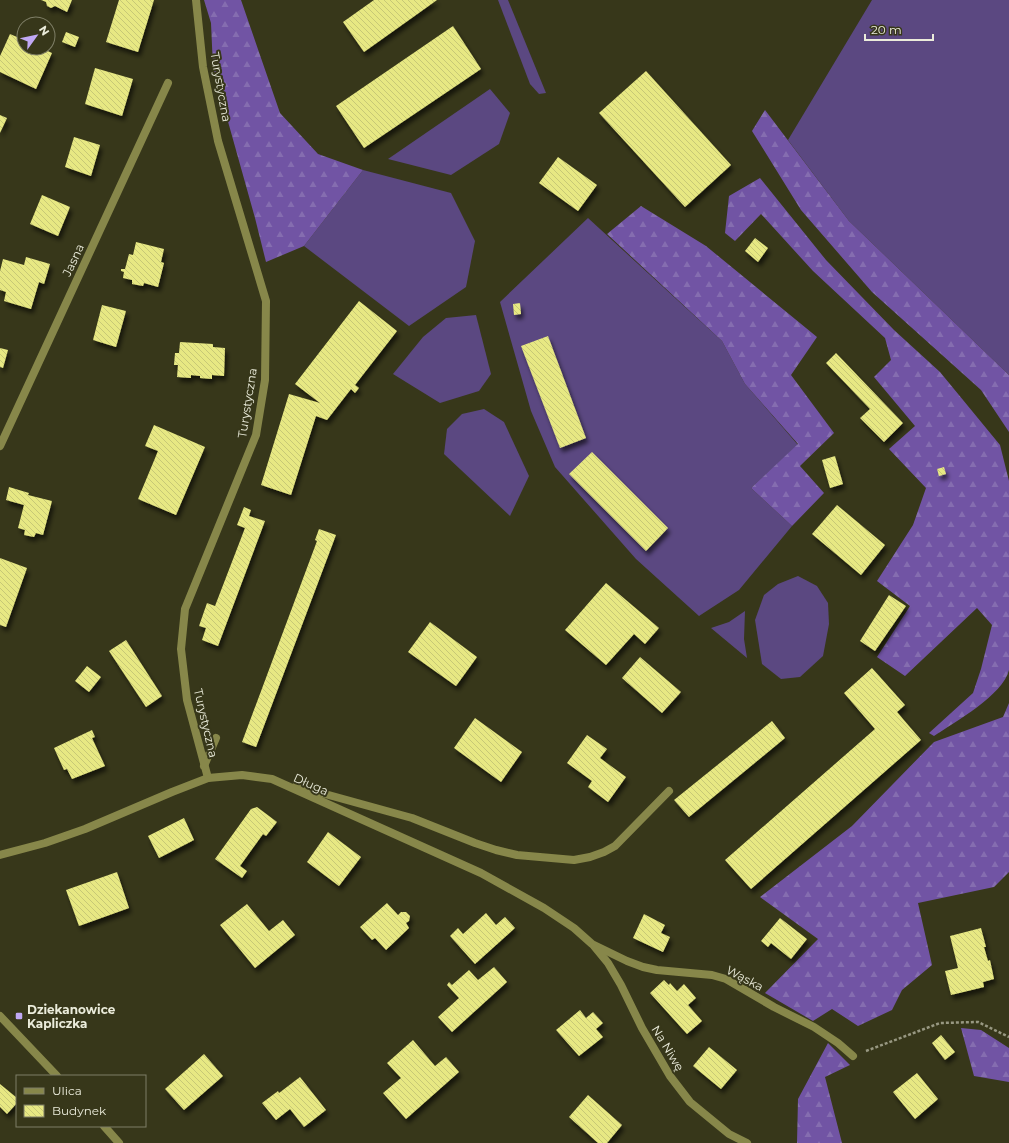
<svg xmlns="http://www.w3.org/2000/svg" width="1009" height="1143" viewBox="0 0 1009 1143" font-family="Montserrat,sans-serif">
	<defs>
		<pattern id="forest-firs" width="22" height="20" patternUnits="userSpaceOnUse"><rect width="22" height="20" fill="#7154a4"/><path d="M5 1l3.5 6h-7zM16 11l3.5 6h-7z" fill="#856db0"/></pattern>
		<pattern id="building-back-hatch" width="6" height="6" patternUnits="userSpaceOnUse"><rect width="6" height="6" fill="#e7e883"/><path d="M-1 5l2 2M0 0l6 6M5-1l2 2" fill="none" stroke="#c7c876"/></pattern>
		<filter id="shadow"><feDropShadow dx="2.5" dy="4.5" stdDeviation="2" flood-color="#0009"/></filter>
	</defs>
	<rect width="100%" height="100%" fill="#37371a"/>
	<g fill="#5b4881">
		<path d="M498 0H508L546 93 539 94 530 84Z"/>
		<path d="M872 0H1009V375L849 221 788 140Z"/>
		<path d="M490 89 510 113 499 144 451 175 388 159Z"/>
		<path d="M363 170 451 193 475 241 466 287 409 326 304 246Z"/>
		<path d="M588 218 722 341 745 384 798 445 751 488 792 526 739 590 699 616 636 559 555 467 531 411 500 302Z"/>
		<path d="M476 315 491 374 479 391 440 403 393 374 423 337 446 318Z"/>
		<path d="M484 409 504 422 529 476 510 516 444 454 447 429 462 414Z"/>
		<path d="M798 576 817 586 828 603 829 624 823 656 800 677 781 679 762 664 755 620 764 595 778 584Z"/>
		<path d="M745 611 744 639 747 658 711 628 729 622Z"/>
	</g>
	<g fill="url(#forest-firs)">
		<path d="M204 0H241L280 113 318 154 363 170 304 246 266 262 255 218 213 68 211 23Z"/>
		<path d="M765 110 849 221 1009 375V432L981 390 872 292 801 210 752 131Z"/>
		<path d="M760 178 826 260 894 330 940 372 1000 445 1009 481V670C1003 695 955 722 934 736L929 733 973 693 981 669 992 625 977 608 905 676 877 657 910 606 877 581 913 525 926 488 889 449 915 426 874 377 891 360 885 338 813 271 761 214 735 241 725 233 729 196Z"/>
		<path d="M641 206 706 246 817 337 791 375 834 433 800 466 824 493 792 526 751 488 798 444 745 384 722 341 607 234Z"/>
		<path d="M1009 703V872L994 887 918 903 932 965 902 990 892 1010 858 1026 832 1009 813 1021 765 993 818 939 760 897 852 826 934 742 1003 717Z"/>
		<path d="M961 1028 981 1030 1009 1048V1082L974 1076Z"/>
		<path d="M828 1043 850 1065 825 1077 842 1143H797L798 1099Z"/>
	</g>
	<g fill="url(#building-back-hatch)" filter="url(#shadow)">
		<path d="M41 0H72L67 12 55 6 51 8 47 6 46 2Z"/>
		<path d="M119 0H154L138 52 106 42Z"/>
		<path d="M374 0H437L364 52 343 22Z"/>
		<path d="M453 26 481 69 364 148 336 106Z"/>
		<path d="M66 32 79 37 75 47 62 42Z"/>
		<path d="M10 34 24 40V48H41L52 53 36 89 0 72V56Z"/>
		<path d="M95 68 133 79 122 116 85 104Z"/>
		<path d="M646 71 731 165 685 207 599 113Z"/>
		<path d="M0 115 7 118 0 133Z"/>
		<path d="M74 137 100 145 91 176 65 167Z"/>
		<path d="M558 157 597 185 578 211 539 183Z"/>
		<path d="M42 195 70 207 58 236 30 224Z"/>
		<path d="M755 238 768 248 758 262 745 251Z"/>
		<path d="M136 242 164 249 161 262 164 263 158 287 144 283 143 286 132 284V280L123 278 124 272 121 271V269H125L129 254 133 255Z"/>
		<path d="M26 257 50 264 44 284 39 282 31 309 4 301 6 292 0 290V271L3 259 24 265Z"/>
		<path d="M359 301 397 331 355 385 359 388 355 393 351 389 327 420 316 416 291 495 261 485 289 394 320 403 295 384Z"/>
		<path d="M520 303 521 314 514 315 513 304Z"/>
		<path d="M102 305 126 311 116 347 93 340Z"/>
		<path d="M548 336 586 438 560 448 521 346Z"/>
		<path d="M180 342 213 344V347L225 348 224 376 212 375V379L200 378V376L191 375V378L177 377 178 365H174L175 353H179Z"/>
		<path d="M0 348 8 350 3 368 0 367Z"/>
		<path d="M836 353 903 423 884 442 860 418 870 409 826 363Z"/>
		<path d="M154 425 205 447 176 515 138 499 158 451 145 446Z"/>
		<path d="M592 452 668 528 646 551 569 474Z"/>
		<path d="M835 456 843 484 830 488 822 460Z"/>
		<path d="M944 467 946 474 939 476 937 469Z"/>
		<path d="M9 487 29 493 28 495 52 501 43 535 36 533 34 537 24 535 25 530 18 528 24 505 6 500Z"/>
		<path d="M837 505 885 545 861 575 812 534Z"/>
		<path d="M244 507 251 510 249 516 265 521 218 646 202 640 206 628 199 626 207 603 215 606 245 528 237 525Z"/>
		<path d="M319 529 336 535 256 747 242 742 317 541 315 540Z"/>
		<path d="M0 558 27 568 6 627 0 625Z"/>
		<path d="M606 583 659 628 645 644 634 634 606 665 565 630Z"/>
		<path d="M889 595 906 606 875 651 860 641Z"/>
		<path d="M430 622 477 657 456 686 408 652Z"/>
		<path d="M126 640 162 696 146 707 109 651Z"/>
		<path d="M640 657 681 692 662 713 622 678Z"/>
		<path d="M87 666 101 677 89 692 75 681Z"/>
		<path d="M872 668 905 705 897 712 921 740 751 889 725 860 875 729 844 693Z"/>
		<path d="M475 718 522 752 501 782 454 748Z"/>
		<path d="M772 721 785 738 689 817 674 800Z"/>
		<path d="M92 730 95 737 92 738 105 766 72 779 67 769 64 770 54 748Z"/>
		<path d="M587 735 607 749 600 758 626 777 608 802 588 787 592 781 567 763Z"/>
		<path d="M257 807 277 822 266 836 263 834 240 866 247 871 242 878 215 859 251 809Z"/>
		<path d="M184 818 194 840 159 858 148 836Z"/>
		<path d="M328 832 361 857 339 886 307 862Z"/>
		<path d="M117 872 129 908 79 926 66 890Z"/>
		<path d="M387 903 398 915 401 912H406L410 916 409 921 406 923 409 928 386 950 375 938 372 940 360 927Z"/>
		<path d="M247 904 269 931 283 920 295 935 255 968 220 925Z"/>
		<path d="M486 913 496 925 505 917 515 928 475 964 450 936 458 928 463 934Z"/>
		<path d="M644 914 665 925 661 933 670 937 663 952 633 938Z"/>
		<path d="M780 918 807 939 791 959 771 943 768 947 761 941Z"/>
		<path d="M981 928 986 947H984L988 961 990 960 994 979 983 982 984 987 951 995 945 971 958 968 950 936Z"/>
		<path d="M494 967 507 982 452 1032 438 1017 459 998 447 985 449 982 452 985 469 970 478 980Z"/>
		<path d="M664 980 669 985 670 983 677 991 684 984 696 998 688 1005 702 1021 687 1034 650 993Z"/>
		<path d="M580 1010 586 1018 593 1012 603 1023 596 1029 603 1037 579 1056 556 1030Z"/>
		<path d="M941 1035 955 1052 945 1060 932 1043Z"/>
		<path d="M413 1040 435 1066 446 1057 459 1072 406 1119 383 1093 401 1078 387 1063Z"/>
		<path d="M709 1047 737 1070 721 1089 693 1066Z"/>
		<path d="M204 1054 223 1076 184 1110 165 1089Z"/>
		<path d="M917 1073 938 1099 915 1119 893 1092Z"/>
		<path d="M300 1077 326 1110 304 1127 290 1109 276 1120 262 1103 278 1091 279 1093Z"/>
		<path d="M0 1084 17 1098V1103L7 1114 0 1107Z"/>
		<path d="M588 1095 622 1125 607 1143H598L569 1117Z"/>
	</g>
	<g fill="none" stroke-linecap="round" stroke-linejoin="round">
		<path stroke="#989882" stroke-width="2.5" stroke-dasharray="3 2" stroke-linecap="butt" d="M866 1051 940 1023 978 1022 1009 1037"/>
		<path stroke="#87874a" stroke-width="8" d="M204 766 216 738"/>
		<g stroke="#87874a" stroke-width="8">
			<path d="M196 0 203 67 218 141 266 301 265 380 256 435 185 609 181 649 187 700 208 778"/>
			<path d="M0 446 168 83"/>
			<path d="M296 786 412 818 475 843 496 850 517 855 574 860 590 857 604 852 615 846 669 791"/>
			<path d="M0 855 45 843 85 829 172 792 208 778 242 775 272 779 481 873 544 908 574 928 592 944 627 961 643 967 657 970 712 975 726 979 774 1007 814 1027 838 1043 853 1056"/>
			<path d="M594 946 608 963 621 985 642 1028 670 1076 690 1102 729 1134 747 1143"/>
			<path d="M0 1016 57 1076"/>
			<path d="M104 1126 119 1143"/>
		</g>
	</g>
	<rect fill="#c0a8f4" stroke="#37371a" stroke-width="1.5" x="15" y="1012" width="8" height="8" rx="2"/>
	<g text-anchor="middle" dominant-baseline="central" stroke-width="4" stroke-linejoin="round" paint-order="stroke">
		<g font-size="12" fill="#ebecdb" stroke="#37371a">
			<text transform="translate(221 87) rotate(80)">Turystyczna</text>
			<text transform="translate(73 260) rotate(-65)">Jasna</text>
			<text transform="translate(247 403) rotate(-81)">Turystyczna</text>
			<text transform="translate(206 723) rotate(77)">Turystyczna</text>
			<text transform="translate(311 784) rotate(24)">Długa</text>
			<text transform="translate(745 978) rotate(28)">Wąska</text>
			<text transform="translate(668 1048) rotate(59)">Na Niwę</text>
		</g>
		<g font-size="12" font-weight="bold" fill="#ebecdb" stroke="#37371a" text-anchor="start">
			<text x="27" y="1009">Dziekanowice<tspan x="27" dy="14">Kapliczka</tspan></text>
		</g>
	</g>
	<rect x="16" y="1075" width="130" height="52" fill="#37371a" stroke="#7f7f67"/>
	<rect x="24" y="1088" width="20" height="6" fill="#87874a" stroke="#7f7f67"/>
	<text x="52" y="1095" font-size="12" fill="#ebecdb">Ulica</text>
	<rect x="24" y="1105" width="20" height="12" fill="url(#building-back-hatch)" stroke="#7f7f67"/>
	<text x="52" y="1115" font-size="12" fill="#ebecdb">Budynek</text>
	<g transform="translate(36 36) rotate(57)"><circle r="19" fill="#37371a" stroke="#7f7f67"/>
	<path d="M0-3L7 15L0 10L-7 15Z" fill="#c0a8f4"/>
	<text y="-6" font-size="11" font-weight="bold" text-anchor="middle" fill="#ebecdb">N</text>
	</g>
	<path d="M865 34v6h68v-6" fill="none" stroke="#ebecdb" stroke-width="2"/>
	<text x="871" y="34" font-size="12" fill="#ebecdb" stroke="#37371a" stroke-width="3" paint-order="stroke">20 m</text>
</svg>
